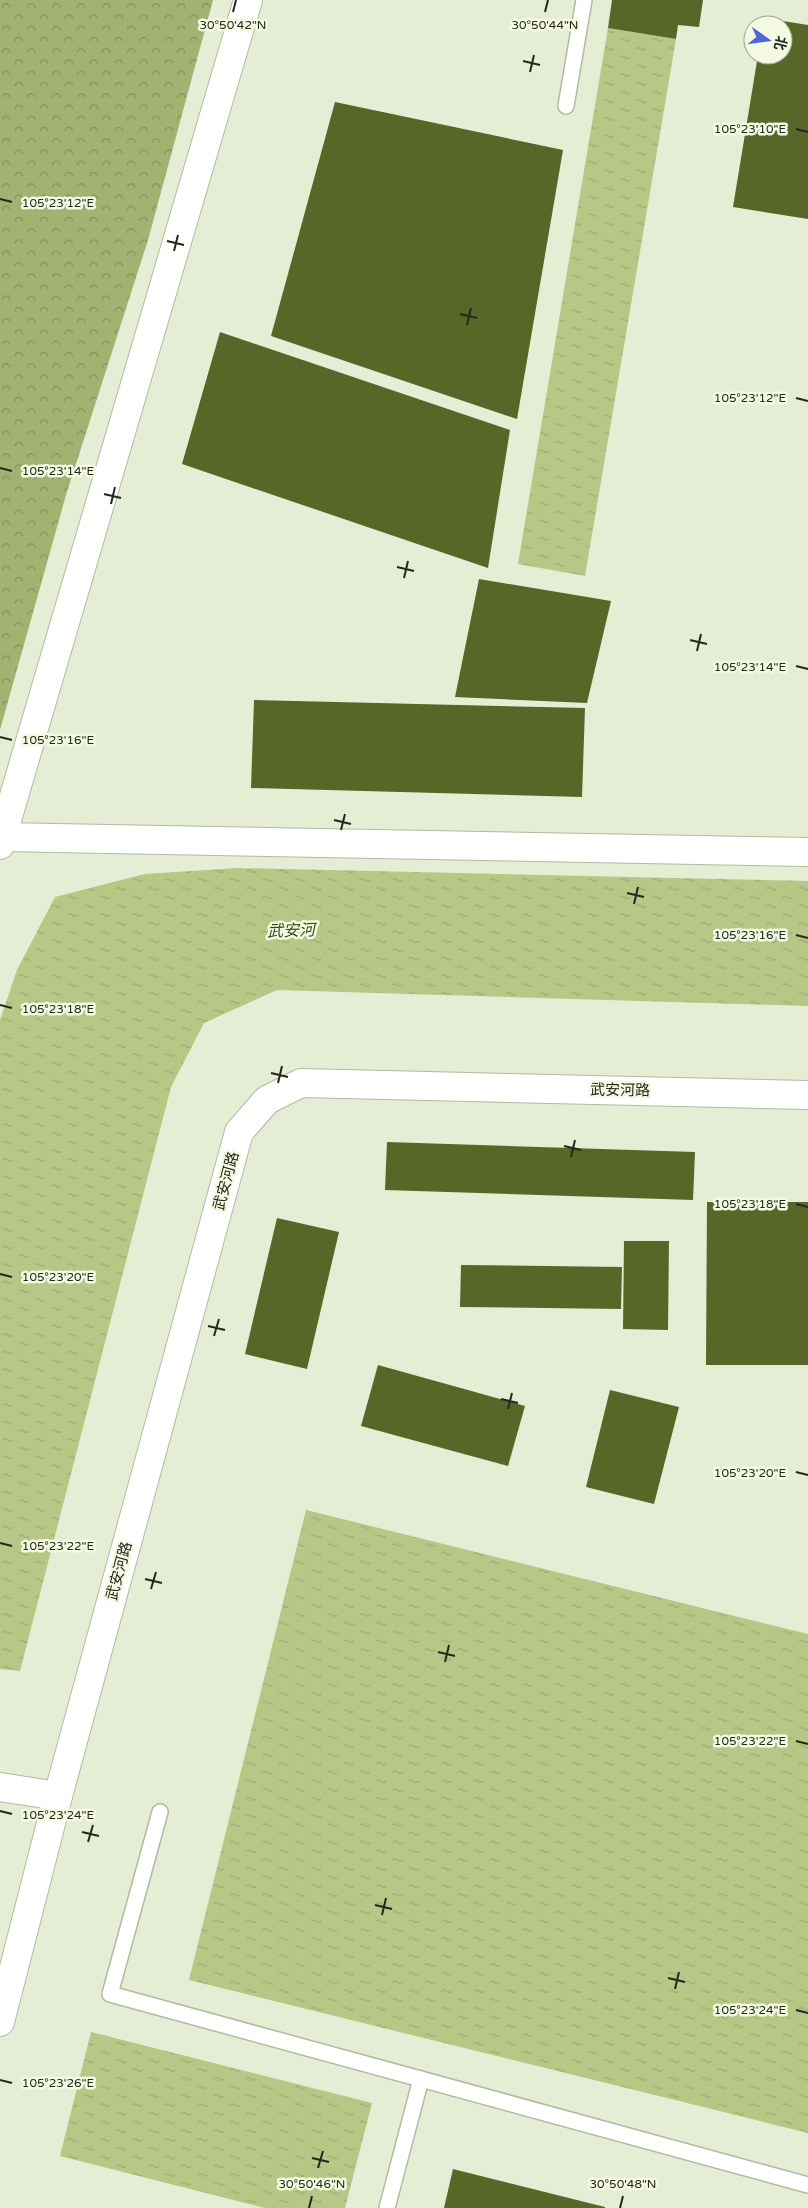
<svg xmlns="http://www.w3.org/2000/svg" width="808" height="2208" viewBox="0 0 808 2208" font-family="'Varela Round','Noto Sans SC',sans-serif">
	<defs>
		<pattern id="forest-crowns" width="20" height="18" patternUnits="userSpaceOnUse" patternTransform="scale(1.25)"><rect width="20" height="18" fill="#a1b271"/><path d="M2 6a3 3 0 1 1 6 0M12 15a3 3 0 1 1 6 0" fill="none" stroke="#83915c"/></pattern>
		<pattern id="water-ripples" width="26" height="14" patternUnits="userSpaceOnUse" patternTransform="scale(1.25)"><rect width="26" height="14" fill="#b6c786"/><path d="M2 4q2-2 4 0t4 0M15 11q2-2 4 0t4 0" fill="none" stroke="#9cab73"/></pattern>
	</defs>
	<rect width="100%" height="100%" fill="#e5edd4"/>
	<path fill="url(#forest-crowns)" d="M0 0H213L148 240 66 495 0 730Z"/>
	<g fill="url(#water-ripples)">
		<path d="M608 28 676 39 585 576 518 564Z"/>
		<path d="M238 868 808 881V1006L277 990 204 1023 171 1087 20 1671 0 1669V1020L17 970 55 897 145 874Z"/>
		<path d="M306 1510 808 1634V2133L189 1980Z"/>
		<path d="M91 2032 372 2103 345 2208H265L60 2156Z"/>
	</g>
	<g fill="#586628">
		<path d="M612 0H703L699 27 678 25 676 39 608 28Z"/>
		<path d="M764 18 808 25V219L733 207 758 55H783V25H763Z"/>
		<path d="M335 102 563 150 517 419 271 336Z"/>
		<path d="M220 332 510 430 488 568 182 464Z"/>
		<path d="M479 579 611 601 587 703 455 697Z"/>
		<path d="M254 700 585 708 582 797 251 788Z"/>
		<path d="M387 1142 695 1152 693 1200 385 1190Z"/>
		<path d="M707 1202H808V1365H706Z"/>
		<path d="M277 1218 339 1232 307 1369 245 1354Z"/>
		<path d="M624 1241H669L668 1330 623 1329Z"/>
		<path d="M461 1265 622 1267 621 1309 460 1307Z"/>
		<path d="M378 1365 525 1406 508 1466 361 1426Z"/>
		<path d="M610 1390 679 1407 654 1504 586 1487Z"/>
		<path d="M453 2169 605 2207V2208H444Z"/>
	</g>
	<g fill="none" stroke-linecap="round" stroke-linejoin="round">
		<g stroke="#b3baa2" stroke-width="18">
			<g id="service">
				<path d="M566 106 584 0"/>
				<path d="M160 1812 110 1994 808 2185"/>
				<path d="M387 2208 421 2079"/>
			</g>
		</g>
		<g stroke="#b3baa2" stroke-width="30">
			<path id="minor" d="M2 837 248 0"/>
		</g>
		<g stroke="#b3baa2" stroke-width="30">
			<g id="secondary">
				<path d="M0 845 2 837 808 852"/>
				<path d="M0 1787 58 1796"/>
				<path d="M0 2022 58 1796 239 1132 267 1100 301 1083 808 1095"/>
			</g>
		</g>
		<use href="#service" stroke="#fff" stroke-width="15"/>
		<use href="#minor" stroke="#fff" stroke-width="28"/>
		<use href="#secondary" stroke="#fff" stroke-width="28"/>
	</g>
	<path fill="none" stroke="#24271d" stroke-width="2" d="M233 12 236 0M545 12 548 0M523 61 540 65M530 72 534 55M796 129 808 132M0 199 12 202M167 241 184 245M174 251 178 235M460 314 477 318M467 325 471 308M796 398 808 401M0 468 12 471M104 494 121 498M111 504 115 487M397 567 414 571M404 578 408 561M690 640 707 644M697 651 701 634M796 666 808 669M0 737 12 740M334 820 351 824M341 830 345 814M627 893 644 897M634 904 638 887M796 935 808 938M0 1005 12 1008M271 1073 288 1077M278 1083 282 1066M564 1146 581 1150M571 1157 575 1140M796 1204 808 1207M0 1274 12 1277M208 1326 225 1330M214 1336 219 1319M501 1399 518 1403M508 1409 512 1393M796 1472 808 1475M0 1543 12 1546M145 1579 162 1583M151 1589 156 1572M438 1652 455 1656M445 1662 449 1645M796 1741 808 1744M0 1811 12 1814M82 1832 99 1836M88 1842 93 1825M375 1905 392 1909M382 1915 386 1898M668 1978 685 1982M675 1989 679 1972M796 2010 808 2013M0 2080 12 2083M312 2158 329 2162M318 2168 323 2151M309 2208 312 2196M620 2208 623 2196"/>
	<g text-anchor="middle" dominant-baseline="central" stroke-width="5" stroke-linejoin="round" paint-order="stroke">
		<g font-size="15" fill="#24271d" stroke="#f3fae1">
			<text transform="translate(620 1090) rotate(1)">武安河路</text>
			<text transform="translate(226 1181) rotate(-75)">武安河路</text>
			<text transform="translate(119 1571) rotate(-75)">武安河路</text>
		</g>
		<g font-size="16" font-style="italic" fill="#3a4515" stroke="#f3fae1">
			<text transform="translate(291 931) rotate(-2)">武安河</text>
		</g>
	</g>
	<g font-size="12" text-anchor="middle" fill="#24271d" stroke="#f3fae1" stroke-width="5" stroke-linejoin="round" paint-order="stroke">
		<text x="233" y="29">30°50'42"N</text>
		<text x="545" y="29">30°50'44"N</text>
		<text x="750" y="133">105°23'10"E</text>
		<text x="58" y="207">105°23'12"E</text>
		<text x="750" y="402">105°23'12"E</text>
		<text x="58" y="475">105°23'14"E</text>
		<text x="750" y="671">105°23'14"E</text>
		<text x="58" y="744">105°23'16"E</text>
		<text x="750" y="939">105°23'16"E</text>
		<text x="58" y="1013">105°23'18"E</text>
		<text x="750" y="1208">105°23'18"E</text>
		<text x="58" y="1281">105°23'20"E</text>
		<text x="750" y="1477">105°23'20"E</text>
		<text x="58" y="1550">105°23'22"E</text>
		<text x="750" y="1745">105°23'22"E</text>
		<text x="58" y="1819">105°23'24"E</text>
		<text x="750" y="2014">105°23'24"E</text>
		<text x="58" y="2087">105°23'26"E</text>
		<text x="312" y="2188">30°50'46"N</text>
		<text x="623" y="2188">30°50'48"N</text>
	</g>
	<g transform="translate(768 40) rotate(104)"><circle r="24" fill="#f3fae1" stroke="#a0a693"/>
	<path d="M0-4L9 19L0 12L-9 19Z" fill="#4f66db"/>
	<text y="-8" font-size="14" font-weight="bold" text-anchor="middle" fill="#24271d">北</text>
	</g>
</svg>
